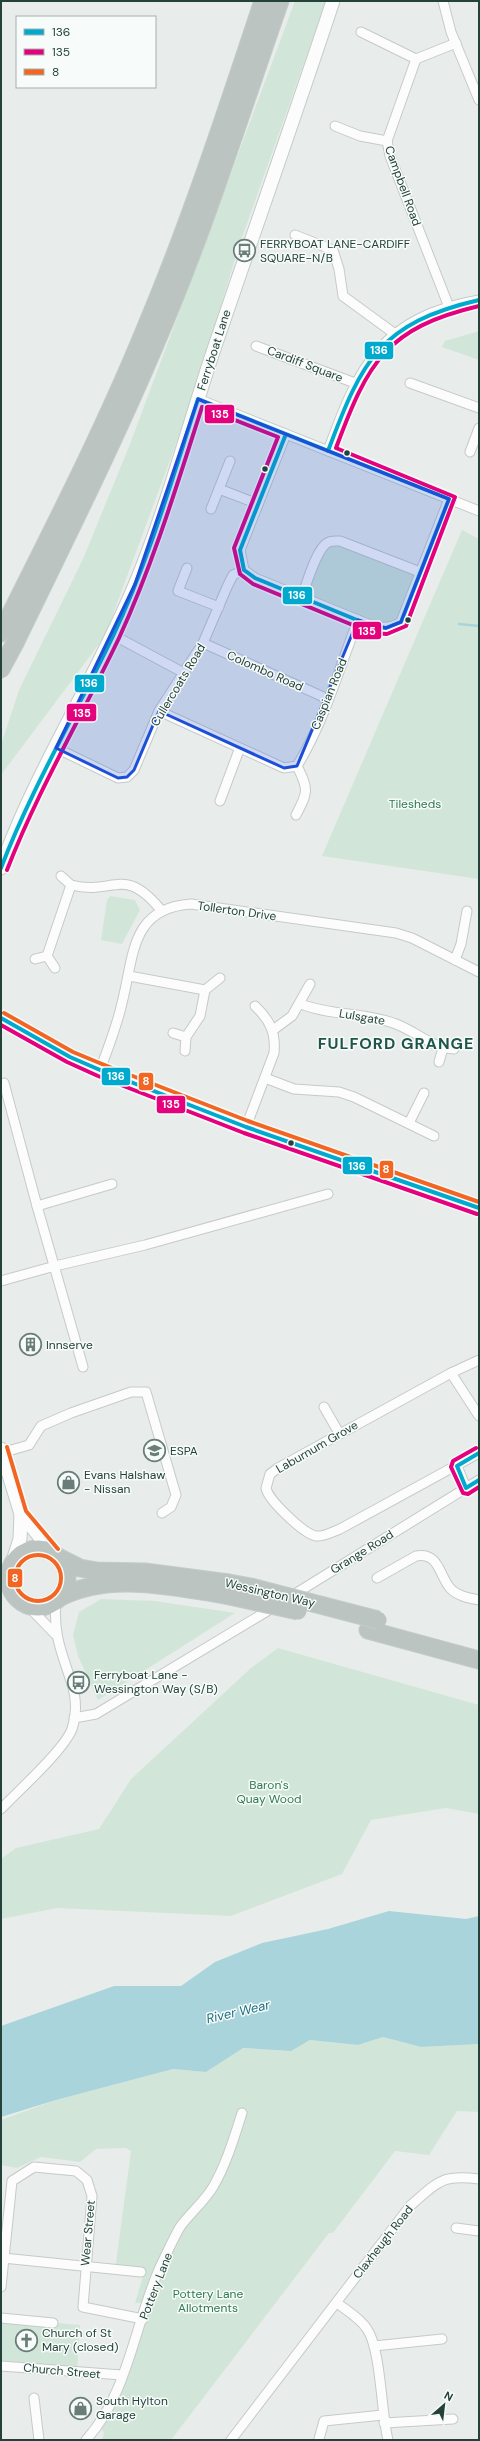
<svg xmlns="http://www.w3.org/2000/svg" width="480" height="2441" viewBox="0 0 480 2441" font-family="'DM Sans',sans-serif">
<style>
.green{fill:#d1e6d8}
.water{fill:#a9d4db}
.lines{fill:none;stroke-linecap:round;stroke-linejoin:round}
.stream{stroke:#a9d4db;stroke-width:2.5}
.street-casing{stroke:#c5cac8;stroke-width:11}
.secondary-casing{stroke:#c3cbc8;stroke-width:15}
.highway-casing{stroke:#c3ccc9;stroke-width:19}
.street{stroke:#fcfcfc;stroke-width:9}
.secondary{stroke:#fcfcfc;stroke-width:13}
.highway{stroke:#bcc4c2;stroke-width:17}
.highway-bridge-casing{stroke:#c3ccc9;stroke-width:19;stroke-linecap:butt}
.highway-bridge{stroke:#bcc4c2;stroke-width:17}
.bus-1-casing{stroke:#f7fbf9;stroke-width:7}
.bus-2-casing{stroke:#f7fbf9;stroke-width:7}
.bus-3-casing{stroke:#f7fbf9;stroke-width:7}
.bus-1{stroke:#00a9ce;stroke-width:4}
.bus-2{stroke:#e5007d;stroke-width:4}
.bus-3{stroke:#f26522;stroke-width:4}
.marked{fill:#1d4ed8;fill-opacity:0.2;stroke:#1d4ed8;stroke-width:3;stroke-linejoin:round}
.bus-dot{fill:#24423a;stroke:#f7fbf9;stroke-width:1.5}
.labels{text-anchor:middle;stroke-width:3;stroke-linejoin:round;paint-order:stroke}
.street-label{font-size:12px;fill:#24423a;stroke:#f7fbf9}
.poi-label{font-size:12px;fill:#24423a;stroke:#f7fbf9;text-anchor:start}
.park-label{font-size:12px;fill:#2d7a4b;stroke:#f7fbf9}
.water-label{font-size:13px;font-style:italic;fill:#1c6f80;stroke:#f7fbf9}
.district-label{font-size:16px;font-weight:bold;letter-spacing:1px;fill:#1f5548;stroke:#f7fbf9}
.line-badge{stroke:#f7fbf9;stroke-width:1.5}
.badge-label{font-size:11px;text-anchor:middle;font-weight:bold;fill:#fff}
</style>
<rect width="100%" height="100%" fill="#e8edeb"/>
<g class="green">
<polygon points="295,1 326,1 239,246 193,398 105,636 1,775 1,745 19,690 83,559 130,444"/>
<polygon points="479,331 479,360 442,347 445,341"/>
<polygon points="462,530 479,539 479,879 322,856"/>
<polygon points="332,541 420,572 406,614 386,628 302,596 320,551"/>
<polygon points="110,896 135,900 140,910 122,944 101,940 107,900"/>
<polygon points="101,1599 155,1601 235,1613 98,1700 78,1656 73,1635 79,1612"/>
<polygon points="278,1648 479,1705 479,1814 446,1808 371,1820 342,1874 231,1916 57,1908 1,1919 1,1859 16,1848 99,1829 131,1779 251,1668"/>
<polygon points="383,2037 421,2047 479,2044 479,2112 457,2111 429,2155 395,2151 333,2233 329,2233 171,2440 102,2440 104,2433 98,2422 109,2403 148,2302 135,2303 144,2273 115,2270 131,2151 126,2148 96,2149 80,2162 41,2157 17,2168 1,2165 1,2120 56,2100 173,2069 206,2072 242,2048 290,2051 310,2040 358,2045"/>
<polygon points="1,2318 80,2325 77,2373 1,2366"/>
</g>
<polygon class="water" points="389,1911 466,1919 479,1916 479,2044 421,2047 383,2037 358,2045 310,2040 291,2051 243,2048 206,2072 173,2069 56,2100 1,2117 1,2026 114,1986 181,1986 215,1962 262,1943 328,1929"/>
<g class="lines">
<polyline class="stream" points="459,624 479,626"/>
<defs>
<g id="street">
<polyline points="443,1 451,32 479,100"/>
<polyline points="361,32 416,59"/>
<polyline points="335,126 360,136 387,141"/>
<polyline points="295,235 333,250 339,269 343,296 395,334"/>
<polyline points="449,307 390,156 387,141 416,59 456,43"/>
<polyline points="256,346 355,383"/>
<polyline points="410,383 479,408"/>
<polyline points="198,399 479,511"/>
<path d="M286 434 240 550 244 570 255 578 358 620C372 626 387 632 401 622L449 499"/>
<path d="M328 451C359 365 382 317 479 300"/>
<polyline points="470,452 479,428"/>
<polyline points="219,489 258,504"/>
<polyline points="211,509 230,461"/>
<polyline points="187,568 178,591 219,607"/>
<path d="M302 596C307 583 316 550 327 543 331 540 336 541 340 541L420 572"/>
<polyline points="113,635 184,673"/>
<polyline points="203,643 328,699"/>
<path d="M159 711 284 768 297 766C324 722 339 669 358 620"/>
<polyline points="56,748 118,778 127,777 134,770 159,711 203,643 227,587 233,575 244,570"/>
<polyline points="220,801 239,750"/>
<path d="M296 815C308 792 309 790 297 766"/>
<polyline points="61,876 71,885"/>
<polyline points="35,959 47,956"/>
<polyline points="455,960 461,944 467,911"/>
<path d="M55 968 47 956 71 885C115 896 123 864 161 910"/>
<polyline points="129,976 205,990 200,1016 186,1037 185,1051"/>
<polyline points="205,990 220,978"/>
<path d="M301 1004C331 1016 365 1012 396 1024 417 1032 432 1048 454 1049"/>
<polyline points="273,1030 292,1016 310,984"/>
<polyline points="173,1033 186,1037"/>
<polyline points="439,1062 443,1048"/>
<path d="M100 1070C108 1048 117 1026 122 1003 134 957 130 908 191 904L396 933 412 938 479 972"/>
<polyline points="265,1078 294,1089 339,1092 354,1097 434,1136"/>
<polyline points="4,1083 37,1206 83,1367"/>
<polyline points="409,1123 424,1093"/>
<path d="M246 1127 274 1053C276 1033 270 1020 255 1006"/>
<polyline points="37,1206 112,1184"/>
<polyline points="1,1281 55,1266 145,1245 328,1194"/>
<polyline points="451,1373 479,1360"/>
<polyline points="324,1407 339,1433"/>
<path d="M479 1416 451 1373 278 1468 270 1474 266 1488C268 1500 304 1534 316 1536 324 1537 332 1532 340 1529L479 1453"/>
<polyline points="1,1453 29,1445 41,1426 71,1413 131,1392 146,1392 176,1495 171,1507 162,1513"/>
<polyline points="457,1466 466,1488"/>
<path d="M377 1578 416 1556C439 1552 439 1575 450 1588 457 1596 469 1598 479 1600"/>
<polyline points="290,1597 479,1480"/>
<polyline points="27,1605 55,1634"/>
<polyline points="74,1718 96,1714 274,1607"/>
<path d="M1 1809C18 1791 64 1750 72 1729 77 1714 76 1696 71 1681 61 1651 53 1633 56 1601"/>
<polyline points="456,2228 479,2231"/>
<polyline points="3,2258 141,2272"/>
<polyline points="1,2287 12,2181 34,2167 76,2171 87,2180 92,2196 83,2307 143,2319"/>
<path d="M337 2303C346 2310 360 2318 367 2329 381 2349 381 2412 388 2440"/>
<polyline points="1,2318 53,2323"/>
<polyline points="374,2346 442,2339"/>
<polyline points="1,2366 122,2375"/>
<polyline points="34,2398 39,2440"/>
<polyline points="384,2423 453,2419"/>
<polyline points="319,2439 324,2421 383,2415"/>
<path d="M86 2440C129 2393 135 2321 161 2265 167 2253 173 2239 180 2227 190 2213 204 2202 213 2187 226 2165 234 2138 242 2113"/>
<path d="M231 2440 410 2206C438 2182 441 2174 479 2179"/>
</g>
<g id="secondary">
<path d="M1 868C36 770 95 681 135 585 166 511 187 431 212 355 252 237 294 119 333 1"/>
<polyline points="1,1018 70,1057 100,1070 246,1127 479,1208"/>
<polyline points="1,1449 21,1514 53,1553"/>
<polyline points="12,1564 20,1539 21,1514"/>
</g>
<g id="highway">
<path d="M1 633C52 531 105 428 148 322 192 217 227 109 263 1"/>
<path d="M1 669 15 643C65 540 116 438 160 333 206 225 241 112 280 1"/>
<circle cx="38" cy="1578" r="29"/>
<polyline points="58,1557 80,1568 97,1571 145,1572 229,1583"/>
<path d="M59 1598C107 1572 172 1586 225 1595"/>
<polyline points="368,1630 479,1660"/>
</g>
</defs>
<use href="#street" class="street-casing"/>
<use href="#secondary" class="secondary-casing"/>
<use href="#highway" class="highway-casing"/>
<use href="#street" class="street"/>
<use href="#secondary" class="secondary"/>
<use href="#highway" class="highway"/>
<defs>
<g id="highway-bridge">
<polyline points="229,1583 251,1587 378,1620"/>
<polyline points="225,1595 298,1611"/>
</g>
</defs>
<use href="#highway-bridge" class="highway-bridge-casing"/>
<use href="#highway-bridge" class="highway-bridge"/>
<defs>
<g id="bus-1">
<path d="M328 451C362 360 380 323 479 300"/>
<path d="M1 868C32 787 76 714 113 636 149 560 172 479 198 399L449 499 401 622 386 628 374 627 255 578 244 570 240 550 286 434"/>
<polyline points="1,1018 70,1057 100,1070 246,1127 479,1208"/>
<polyline points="479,1453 457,1466 466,1488 479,1480"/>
</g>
<g id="bus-2">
<path d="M7 870C38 790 82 716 119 638 153 564 177 485 202 407L278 437 234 548 240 574 253 584 372 633 387 634 406 626 455 497 336 448C368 362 386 328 479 306"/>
<polyline points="1,1025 67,1062 98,1076 244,1133 477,1214"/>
<polyline points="476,1448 453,1461 451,1467 463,1493 468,1494 479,1487"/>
</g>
<g id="bus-3">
<polyline points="4,1013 73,1052 102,1064 248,1121 479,1202"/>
<polyline points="7,1447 26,1511 58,1549"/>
<circle cx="38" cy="1578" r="23"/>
</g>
</defs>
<use href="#bus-1" class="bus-1-casing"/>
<use href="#bus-2" class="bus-2-casing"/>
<use href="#bus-3" class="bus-3-casing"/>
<use href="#bus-1" class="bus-1"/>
<use href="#bus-2" class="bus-2"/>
<use href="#bus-3" class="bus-3"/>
</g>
<path class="marked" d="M198 399 449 499 401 622 386 628 358 620 297 766 284 768 159 711 134 770 127 777 118 778 56 748 135 584Z"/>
<defs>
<symbol id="bus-ring" viewBox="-11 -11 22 22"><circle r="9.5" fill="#f7fbf9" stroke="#697e78" stroke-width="1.5"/><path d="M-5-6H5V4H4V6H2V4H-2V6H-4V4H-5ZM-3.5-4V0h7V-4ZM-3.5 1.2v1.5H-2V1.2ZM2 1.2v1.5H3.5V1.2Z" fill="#697e78"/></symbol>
<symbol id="building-ring" viewBox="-11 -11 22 22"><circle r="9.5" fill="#f7fbf9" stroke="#697e78" stroke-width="1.5"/><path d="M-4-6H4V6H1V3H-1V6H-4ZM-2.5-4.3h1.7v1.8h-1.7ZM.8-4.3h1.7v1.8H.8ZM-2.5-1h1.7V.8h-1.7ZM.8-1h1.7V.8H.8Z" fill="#697e78"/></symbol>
<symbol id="university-ring" viewBox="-11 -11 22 22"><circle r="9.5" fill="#f7fbf9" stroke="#697e78" stroke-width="1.5"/><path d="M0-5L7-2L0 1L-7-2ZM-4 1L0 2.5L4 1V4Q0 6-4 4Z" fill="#697e78"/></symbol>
<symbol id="shop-ring" viewBox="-11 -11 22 22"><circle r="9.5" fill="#f7fbf9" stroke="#697e78" stroke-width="1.5"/><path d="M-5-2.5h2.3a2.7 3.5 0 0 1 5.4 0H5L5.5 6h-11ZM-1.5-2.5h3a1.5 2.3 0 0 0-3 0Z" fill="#697e78"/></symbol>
<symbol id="church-ring" viewBox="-11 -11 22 22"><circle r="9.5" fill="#f7fbf9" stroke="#697e78" stroke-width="1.5"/><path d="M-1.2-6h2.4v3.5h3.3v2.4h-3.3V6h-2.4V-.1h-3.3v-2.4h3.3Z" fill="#697e78"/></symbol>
</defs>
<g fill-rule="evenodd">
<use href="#bus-ring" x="232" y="238" width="25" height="25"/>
<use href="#building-ring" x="18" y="1332" width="25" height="25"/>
<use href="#university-ring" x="142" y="1438" width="25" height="25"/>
<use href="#shop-ring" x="56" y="1470" width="25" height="25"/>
<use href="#bus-ring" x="66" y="1670" width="25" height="25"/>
<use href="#church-ring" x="14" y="2328" width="25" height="25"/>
<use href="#shop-ring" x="68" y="2396" width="25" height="25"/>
</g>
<g class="bus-dot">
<circle cx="347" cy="453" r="3.5"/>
<circle cx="265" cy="469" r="3.5"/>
<circle cx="408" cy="620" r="3.5"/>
<circle cx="291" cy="1143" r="3.5"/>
</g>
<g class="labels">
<g class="street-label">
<text transform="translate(403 186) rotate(70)" y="4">Campbell Road</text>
<text transform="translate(214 350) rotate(-72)" y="4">Ferryboat Lane</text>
<text transform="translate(305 364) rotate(21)" y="4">Cardiff Square</text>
<text transform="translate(265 671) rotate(24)" y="4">Colombo Road</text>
<text transform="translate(178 685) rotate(-59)" y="4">Cullercoats Road</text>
<text transform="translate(329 694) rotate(-68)" y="4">Caspian Road</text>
<text transform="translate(237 911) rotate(8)" y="4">Tollerton Drive</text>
<text transform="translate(362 1017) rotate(10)" y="4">Lulsgate</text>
<text transform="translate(317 1447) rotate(-30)" y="4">Laburnum Grove</text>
<text transform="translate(362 1552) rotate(-32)" y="4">Grange Road</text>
<text transform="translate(270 1593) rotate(13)" y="4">Wessington Way</text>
<text transform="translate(88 2233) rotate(-85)" y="4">Wear Street</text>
<text transform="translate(383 2242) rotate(-52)" y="4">Claxheugh Road</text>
<text transform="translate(156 2286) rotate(-69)" y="4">Pottery Lane</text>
<text transform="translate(62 2371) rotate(5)" y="4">Church Street</text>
</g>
<g class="poi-label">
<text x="260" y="248">FERRYBOAT LANE-CARDIFF<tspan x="260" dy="14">SQUARE-N/B</tspan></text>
<text x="46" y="1349">Innserve</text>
<text x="170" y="1455">ESPA</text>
<text x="84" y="1479">Evans Halshaw<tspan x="84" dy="14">- Nissan</tspan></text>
<text x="94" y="1679">Ferryboat Lane -<tspan x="94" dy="14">Wessington Way (S/B)</tspan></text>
<text x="42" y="2337">Church of St<tspan x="42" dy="14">Mary (closed)</tspan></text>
<text x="96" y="2405">South Hylton<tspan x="96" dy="14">Garage</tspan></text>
</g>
<g class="park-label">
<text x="415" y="808">Tilesheds</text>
<text x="269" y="1789">Baron's<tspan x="269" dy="14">Quay Wood</tspan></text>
<text x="208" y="2298">Pottery Lane<tspan x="208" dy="14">Allotments</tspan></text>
</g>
<g class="water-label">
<text transform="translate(238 2011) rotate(-13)" y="5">River Wear</text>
</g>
<g class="district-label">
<text x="396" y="1049">FULFORD GRANGE</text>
</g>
</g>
<g class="line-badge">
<rect x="364" y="341" width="30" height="19" rx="4" fill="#00a9ce"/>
<rect x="204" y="404" width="31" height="20" rx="4" fill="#e5007d"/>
<rect x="282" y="586" width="31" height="19" rx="4" fill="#00a9ce"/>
<rect x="352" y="621" width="30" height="19" rx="4" fill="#e5007d"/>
<rect x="74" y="674" width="31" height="19" rx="4" fill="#00a9ce"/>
<rect x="66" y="703" width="31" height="19" rx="4" fill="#e5007d"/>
<rect x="101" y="1067" width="30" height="19" rx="4" fill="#00a9ce"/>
<rect x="138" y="1072" width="16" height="19" rx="4" fill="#f26522"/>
<rect x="156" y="1095" width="30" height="19" rx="4" fill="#e5007d"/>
<rect x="342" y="1156" width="31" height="19" rx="4" fill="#00a9ce"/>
<rect x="379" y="1160" width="15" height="19" rx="4" fill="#f26522"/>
<rect x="7" y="1568" width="16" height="20" rx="4" fill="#f26522"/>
</g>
<g class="badge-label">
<text x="379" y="354">136</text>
<text x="220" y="418">135</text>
<text x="297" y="599">136</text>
<text x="367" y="635">135</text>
<text x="89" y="687">136</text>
<text x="82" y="717">135</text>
<text x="116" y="1080">136</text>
<text x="146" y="1085">8</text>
<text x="171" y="1108">135</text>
<text x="357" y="1170">136</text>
<text x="386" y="1173">8</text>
<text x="15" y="1582">8</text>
</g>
<rect width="480" height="2441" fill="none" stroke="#24423a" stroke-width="4"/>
<rect x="16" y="16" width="140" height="72" fill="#f7fbf9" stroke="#a3b1ad"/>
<rect x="24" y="29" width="20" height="6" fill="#00a9ce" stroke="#a3b1ad"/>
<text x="52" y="36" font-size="12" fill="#24423a">136</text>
<rect x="24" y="49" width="20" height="6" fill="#e5007d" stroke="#a3b1ad"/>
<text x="52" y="56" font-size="12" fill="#24423a">135</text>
<rect x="24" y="69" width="20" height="6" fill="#f26522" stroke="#a3b1ad"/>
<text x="52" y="76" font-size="12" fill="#24423a">8</text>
<g transform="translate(444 2405) rotate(28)" stroke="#f7fbf9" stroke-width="3" paint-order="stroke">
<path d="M0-3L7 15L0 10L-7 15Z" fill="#24423a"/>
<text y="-6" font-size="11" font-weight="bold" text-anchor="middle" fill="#24423a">N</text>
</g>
</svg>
